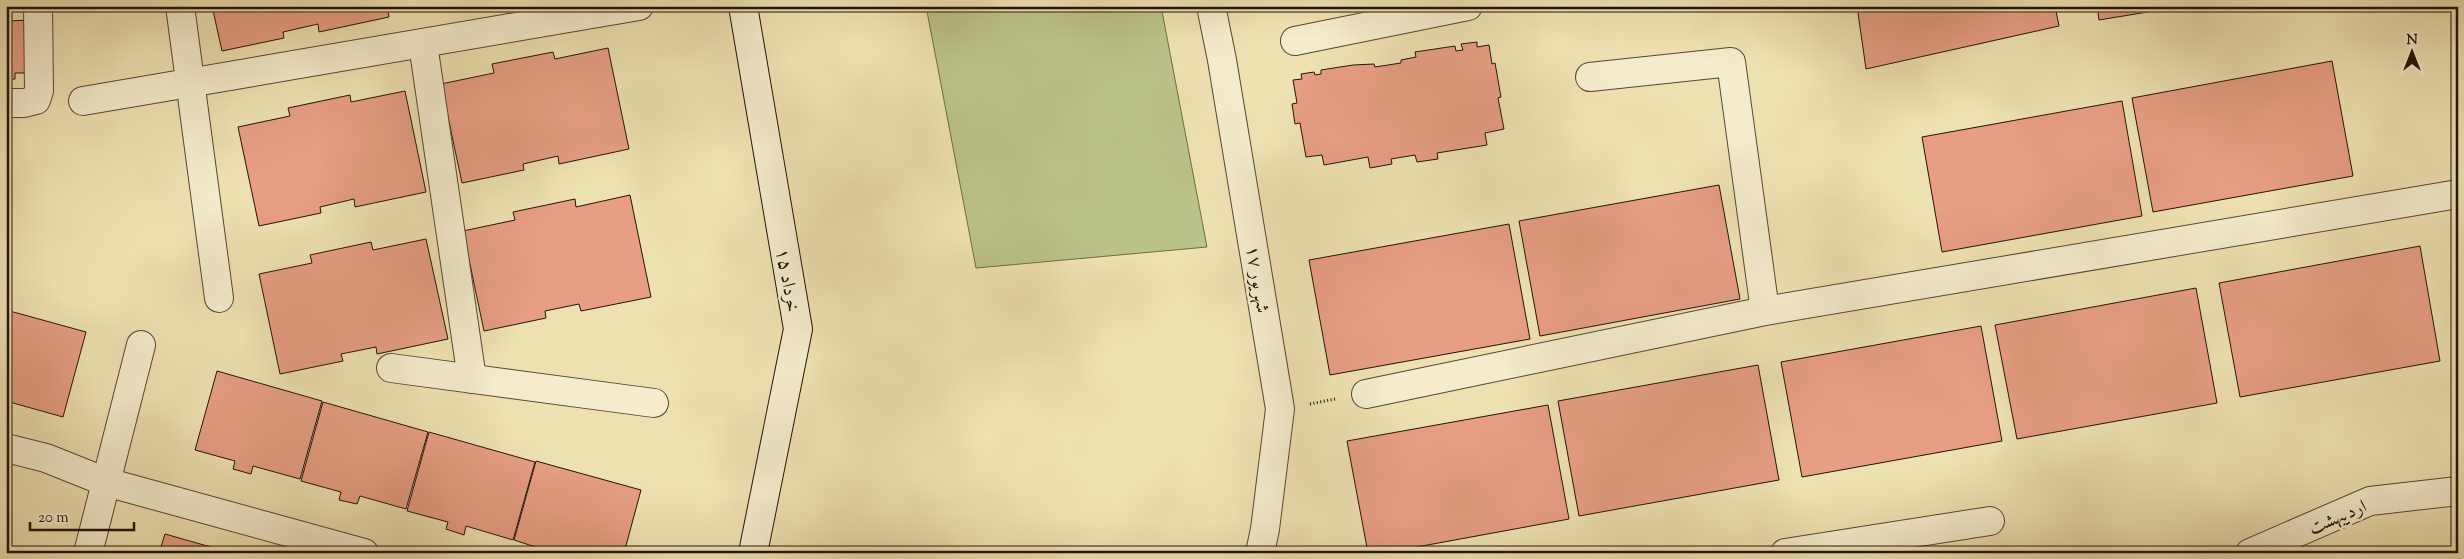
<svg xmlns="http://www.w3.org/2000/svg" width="2464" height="559" viewBox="0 0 2464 559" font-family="'Sorts Mill Goudy',Amiri,serif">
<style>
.green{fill:#bbc28a;stroke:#6e6a49}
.building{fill:#e79e84;stroke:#221308}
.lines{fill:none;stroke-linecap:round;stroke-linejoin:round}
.minor-casing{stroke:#554632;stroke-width:30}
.secondary-casing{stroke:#221308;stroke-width:30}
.path{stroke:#221308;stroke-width:3;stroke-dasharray:1 2.5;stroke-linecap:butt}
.minor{stroke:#f4eccc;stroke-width:28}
.secondary{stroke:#f4eccc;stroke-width:28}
.labels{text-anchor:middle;stroke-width:5;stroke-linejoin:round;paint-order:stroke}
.street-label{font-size:19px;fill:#221308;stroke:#f4eccc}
</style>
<rect width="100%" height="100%" fill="#eee1b1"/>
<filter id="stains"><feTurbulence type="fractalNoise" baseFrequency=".004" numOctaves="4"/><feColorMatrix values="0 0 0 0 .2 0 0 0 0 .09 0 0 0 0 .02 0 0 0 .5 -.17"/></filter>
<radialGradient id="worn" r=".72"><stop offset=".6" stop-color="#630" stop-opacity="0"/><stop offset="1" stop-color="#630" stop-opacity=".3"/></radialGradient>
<polygon class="green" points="926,6 1161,6 1207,247 976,268"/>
<g class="building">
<polygon points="6,6 27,6 28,10 6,11"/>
<polygon points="212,6 387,6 389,17 319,32 318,24 283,32 284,38 222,51"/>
<polygon points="1857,6 2055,6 2059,26 1866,69"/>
<polygon points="2097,6 2184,6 2099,20"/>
<polygon points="32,20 33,73 15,73 15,79 6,79 6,21"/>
<polygon points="1477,42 1477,47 1489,45 1492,64 1495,63 1501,97 1498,98 1504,129 1485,133 1487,145 1437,153 1438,159 1417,162 1415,155 1391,159 1392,164 1370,168 1368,157 1324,165 1322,155 1306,157 1300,123 1295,124 1292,104 1297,103 1293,80 1302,79 1301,74 1314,72 1315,75 1321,74 1321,70 1353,65 1374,64 1375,67 1401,63 1401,60 1416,57 1415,52 1455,46 1456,51 1463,50 1461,44"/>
<polygon points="608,48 629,149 559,164 558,156 523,164 524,170 462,183 441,84 494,73 492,64 553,52 555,59"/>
<polygon points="2332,61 2353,176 2153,212 2132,98"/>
<polygon points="405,91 426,192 355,207 354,199 320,207 321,213 259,226 238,127 290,116 288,108 350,95 351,102"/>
<polygon points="2122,101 2142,216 1942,252 1922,137"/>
<polygon points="1719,185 1740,299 1540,336 1519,221"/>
<polygon points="630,195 651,297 581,311 579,304 545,311 546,318 484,331 463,231 515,220 513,212 575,199 576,207"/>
<polygon points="1509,224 1530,339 1330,375 1309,260"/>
<polygon points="426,239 448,339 377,354 376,347 341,354 343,361 280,374 259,274 312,263 310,255 371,242 373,250"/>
<polygon points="2420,246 2440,361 2240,397 2219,283"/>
<polygon points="2196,288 2217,403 2017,439 1995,325"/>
<polygon points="6,310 86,332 63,417 6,401"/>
<polygon points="1981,326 2002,441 1802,477 1781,362"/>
<polygon points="1758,365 1779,480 1579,516 1558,401"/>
<polygon points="217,371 322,401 300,479 253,466 251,474 233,469 235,461 195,450"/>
<polygon points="323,402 428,432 406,509 360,496 357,504 339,500 341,492 301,481"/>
<polygon points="1548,405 1569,519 1384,553 1368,553 1347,441"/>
<polygon points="429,432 535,462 513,540 466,526 464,535 446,529 448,522 407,511"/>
<polygon points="536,461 641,490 624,553 554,553 514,540"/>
<polygon points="165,534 232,553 159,553"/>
</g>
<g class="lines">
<defs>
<g id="minor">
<polyline points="180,6 219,298"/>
<polyline points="1211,6 1222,60 1280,409 1265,529 1260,553"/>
<polyline points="1295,41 1468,6"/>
<polyline points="423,44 472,379"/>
<polyline points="1590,77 1731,62 1765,311"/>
<polyline points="83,101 639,6"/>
<polyline points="6,103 24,103 36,100 39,91 38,6"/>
<polyline points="391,368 654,403"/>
<polyline points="1366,394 1765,311 2458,194"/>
<polyline points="6,448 46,458 106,482 364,553"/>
<polyline points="88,553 141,345"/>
<polyline points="1785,553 1990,521"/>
<polyline points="2250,553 2370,501 2458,491"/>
</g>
<polyline id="secondary" points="743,6 798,329 753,553"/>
</defs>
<use href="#minor" class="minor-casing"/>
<use href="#secondary" class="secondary-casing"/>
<polyline class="path" points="1310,404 1335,399"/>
<use href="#minor" class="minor"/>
<use href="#secondary" class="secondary"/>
</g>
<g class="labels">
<g class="street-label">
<text transform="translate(1259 279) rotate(81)" y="7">۱۷ شهریور</text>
<text transform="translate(789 280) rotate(80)" y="7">۱۵ خرداد</text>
<text transform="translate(2337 516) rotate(-23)" y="7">اردیبهشت</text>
</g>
</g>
<rect width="2464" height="559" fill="none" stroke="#eee1b1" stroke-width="25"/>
<rect x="8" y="8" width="2449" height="544" fill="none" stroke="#221308" stroke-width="2.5"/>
<rect x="12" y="12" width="2439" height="534" fill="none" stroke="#221308"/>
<g transform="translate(2412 52)" stroke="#f4eccc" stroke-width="4" paint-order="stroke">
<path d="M0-4L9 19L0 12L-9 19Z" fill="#221308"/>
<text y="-8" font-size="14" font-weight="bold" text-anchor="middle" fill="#221308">N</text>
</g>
<path d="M30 522v8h104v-8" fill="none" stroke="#221308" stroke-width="2.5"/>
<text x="38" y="522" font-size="15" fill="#221308" stroke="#f4eccc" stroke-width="4" paint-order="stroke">20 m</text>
<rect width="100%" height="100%" filter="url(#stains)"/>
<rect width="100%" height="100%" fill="url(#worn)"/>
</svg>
